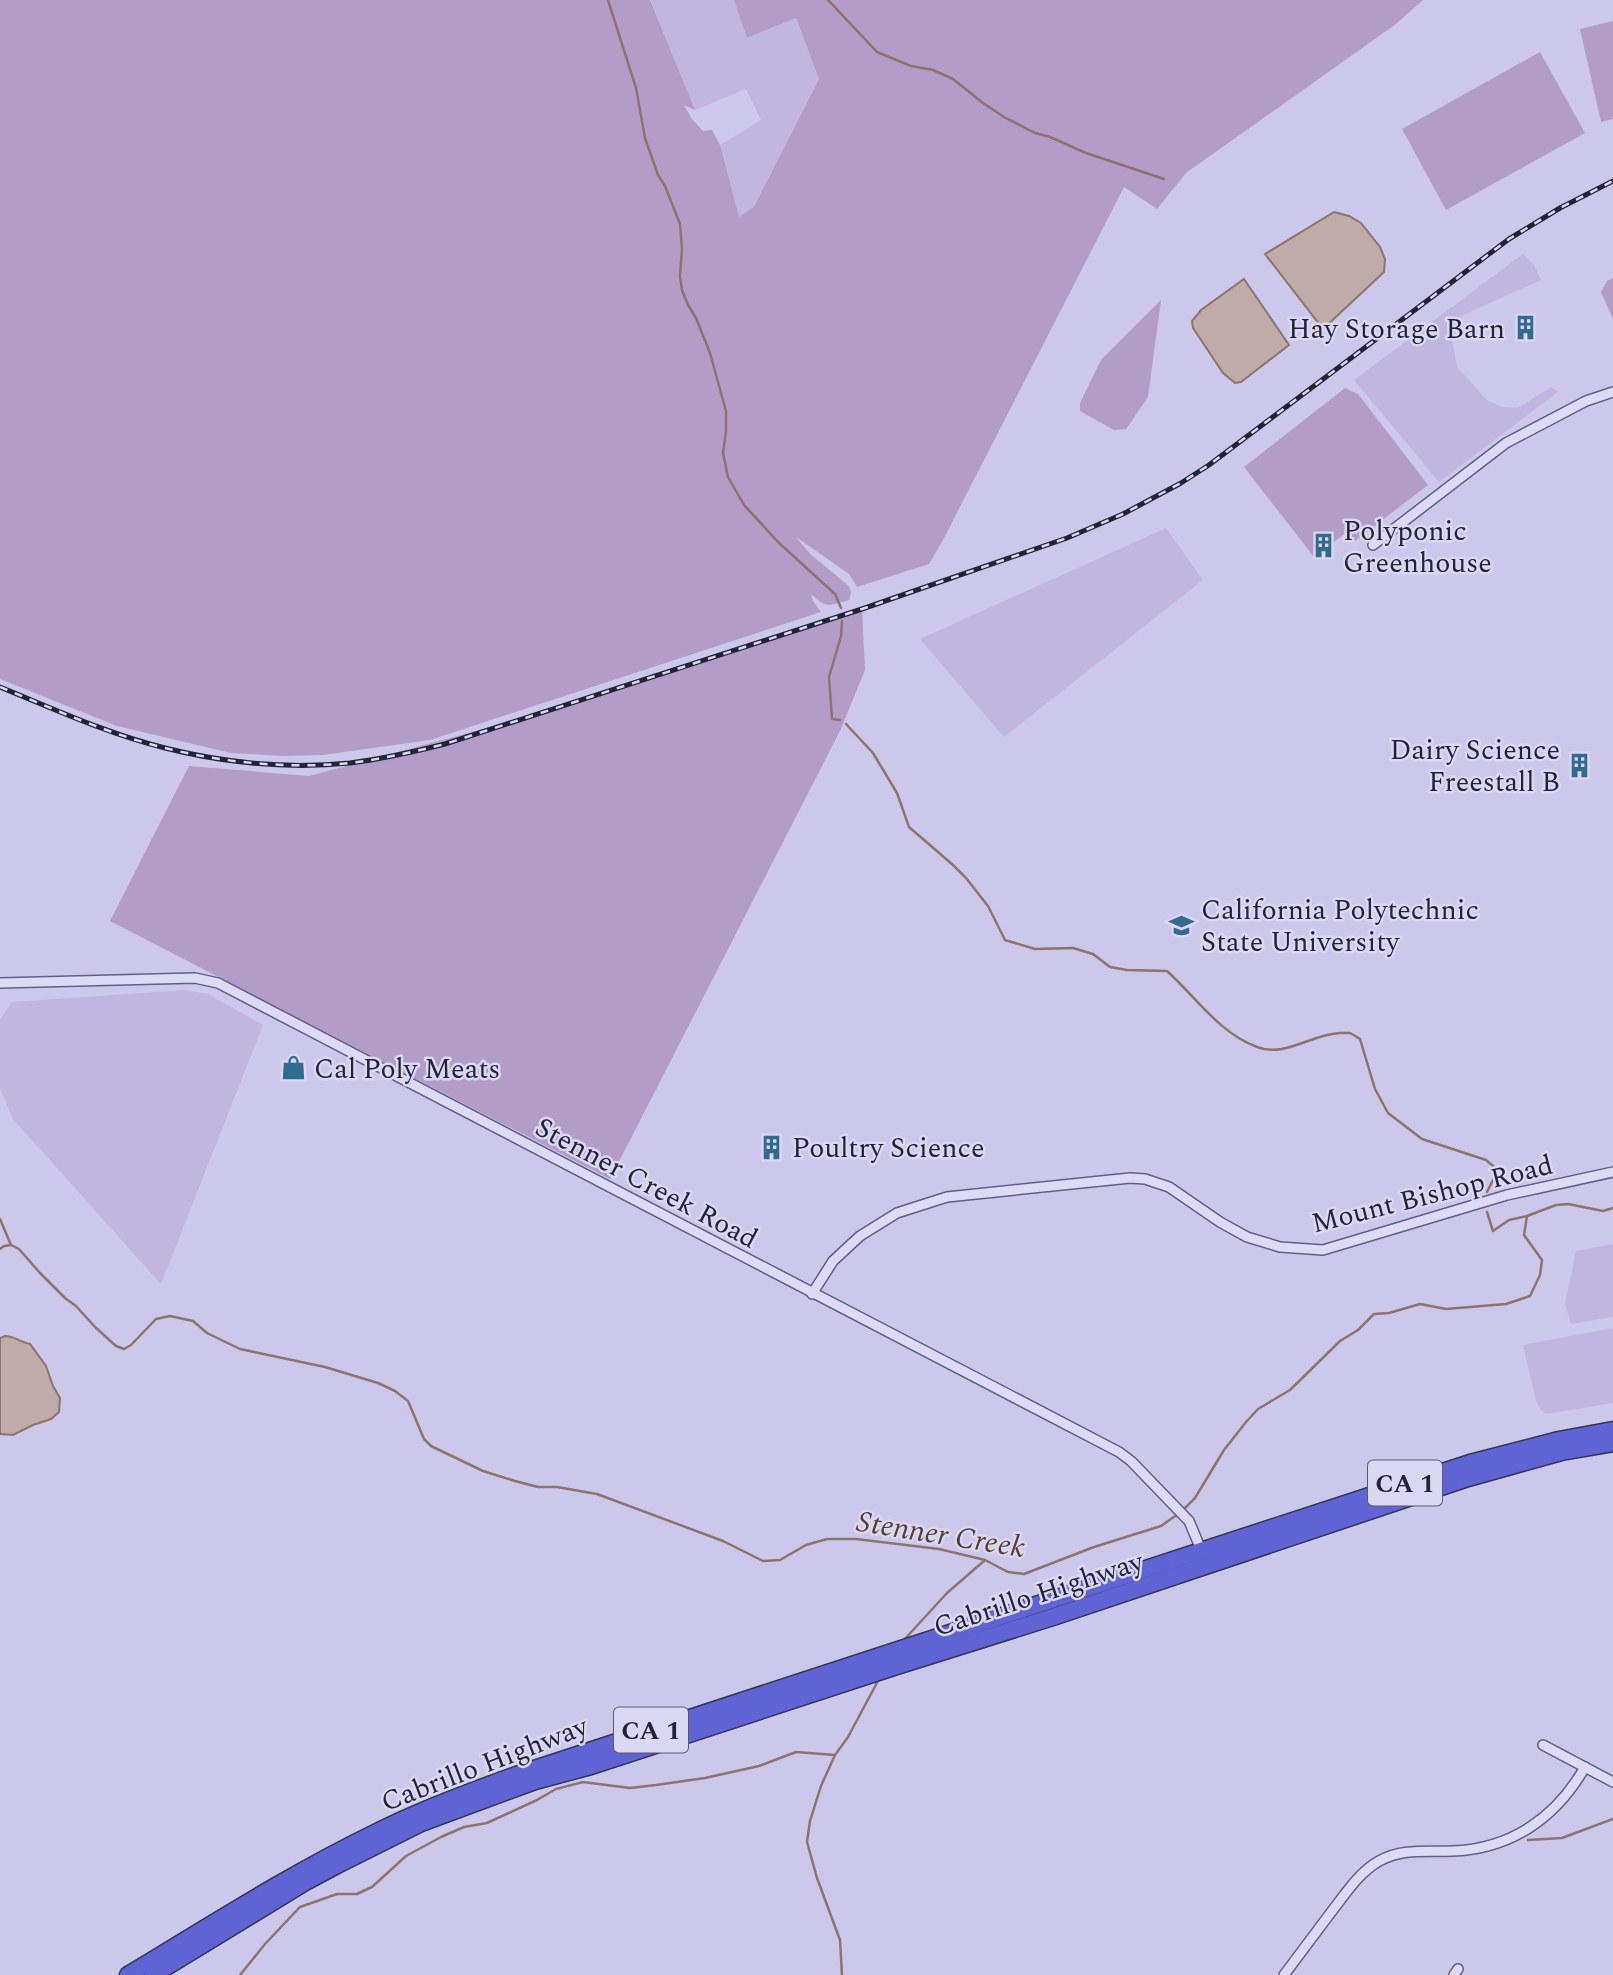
<svg xmlns="http://www.w3.org/2000/svg" width="1613" height="1975" viewBox="0 0 1613 1975" font-family="Spectral,serif">
<style>
.farmland{fill:#c0b6e0}
.green{fill:#b49cc9}
.water{fill:#bfaba8;stroke:#8d746f;stroke-width:2}
.lines{fill:none;stroke-linecap:round;stroke-linejoin:round}
.stream{stroke:#8d746f;stroke-width:2.5}
.street-casing{stroke:#5e6086;stroke-width:12}
.highway-casing{stroke:#323654;stroke-width:19}
.street{stroke:#dddaf6;stroke-width:9}
.highway{stroke:#6063d3;stroke-width:16}
.rail-casing{stroke:#212337;stroke-width:5}
.rail{stroke:#dad7f3;stroke-width:2.5;stroke-dasharray:8;stroke-linecap:butt}
.labels{text-anchor:middle;stroke-width:5;stroke-linejoin:round;paint-order:stroke}
.shield{fill:#dad7f3;stroke:#58596f;stroke-width:2}
.shield-label{font-size:26px;font-weight:bold;fill:#212337}
.poi-label{font-size:28px;fill:#212337;stroke:#dad7f3;text-anchor:start}
.street-label{font-size:28px;fill:#212337;stroke:#dad7f3}
.water-label{font-size:30px;font-style:italic;fill:#563e31;stroke:#dad7f3}
</style>
<rect width="100%" height="100%" fill="#ccc8eb"/>
<g class="farmland">
<polygon points="650,0 734,0 748,38 796,18 819,79 754,208 738,218 720,145 761,120 746,89 695,110"/>
<polygon points="1523,254 1534,265 1541,280 1463,315 1452,340 1457,367 1487,400 1502,407 1518,408 1551,387 1558,392 1439,482 1354,380"/>
<polygon points="1166,528 1203,580 1004,737 920,639"/>
<polygon points="185,990 208,994 263,1025 161,1284 13,1119 0,1088 0,1020 12,1002"/>
<polygon points="1613,1244 1613,1317 1571,1324 1565,1304 1576,1251"/>
<polygon points="1613,1328 1613,1403 1546,1414 1540,1409 1536,1400 1523,1345"/>
</g>
<g class="green">
<path d="M0 0H650L695 110 684 105 692 119 703 131 712 130 720 145 739 217 754 207 819 79 796 18 747 38 734 0H1423L1396 24 1186 173 1157 209 1124 187 943 540 929 564 857 587 849 574 796 537 810 554 849 586 851 593 849 600C828 605 828 610 811 594L813 601 821 612 430 740 323 755 282 756 231 753 117 726 0 679Z"/>
<polygon points="1613,21 1613,119 1601,122 1580,29"/>
<polygon points="1540,52 1585,133 1446,210 1402,129"/>
<polygon points="1613,278 1613,319 1601,292 1607,281"/>
<polygon points="1161,300 1148,397 1126,429 1114,430 1080,411 1080,403 1101,360"/>
<polygon points="1345,388 1358,394 1428,485 1355,541 1347,532 1314,557 1244,467"/>
<polygon points="862,609 865,670 840,731 610,1179 110,921 189,766 309,776 535,715"/>
</g>
<g class="water">
<polygon points="1334,212 1349,216 1361,223 1380,247 1385,259 1384,272 1323,329 1265,254"/>
<polygon points="1244,279 1289,345 1241,382 1235,383 1223,373 1193,328 1192,321 1201,310"/>
<path d="M5 1336C14 1336 20 1342 30 1344L46 1366 53 1386 60 1398 59 1412 51 1419 33 1425 13 1435 0 1434V1338Z"/>
</g>
<g class="lines">
<g class="stream">
<polyline points="608,0 636,88 645,138 658,175 665,186 680,224 682,249 680,276 682,290 688,305 696,318 710,353 726,411 726,431 723,453 728,477 744,505 779,543 835,594 841,608"/>
<polyline points="828,0 877,52 911,66 933,70 953,79 983,103 1004,117 1035,133 1050,137 1086,153 1164,179"/>
<polyline points="840,720 832,719 829,677 841,636 842,621"/>
<path d="M846 724 873 753 897 793 909 827 953 865 966 878 988 906 1005 940 1035 949 1073 948 1093 954 1110 967 1127 970 1167 971C1196 997 1219 1033 1257 1047 1284 1058 1312 1034 1340 1033 1342 1033 1348 1033 1350 1033 1354 1035 1357 1037 1360 1039L1375 1089 1388 1113 1422 1139 1486 1160 1498 1170 1487 1192"/>
<polyline points="1487,1212 1493,1231 1509,1220 1527,1216 1556,1205 1568,1204 1603,1211 1613,1208"/>
<polyline points="0,1219 11,1245 19,1249 40,1273 65,1298 76,1306 95,1327 116,1346 124,1349 131,1345 156,1319 170,1316 193,1321 207,1333 240,1349 325,1367 378,1383 395,1391 408,1401 424,1439 431,1446 483,1471 515,1481 538,1487 557,1487 597,1494 723,1541 763,1561 780,1560 806,1545 827,1539 856,1539 939,1549 985,1560 1008,1572 1024,1574 1094,1547 1161,1526 1178,1514"/>
<polyline points="0,1249 4,1246 11,1245"/>
<polyline points="1183,1510 1195,1498 1224,1450 1246,1422 1258,1409 1290,1390 1340,1341 1358,1330 1374,1314 1389,1313 1420,1304 1446,1309 1506,1304 1530,1296 1540,1275 1542,1260 1524,1235 1527,1216"/>
<polyline points="903,1641 947,1593 985,1560"/>
<polyline points="1528,1840 1562,1838 1613,1819"/>
<polyline points="240,1975 265,1944 300,1907 337,1894 357,1894 372,1887 406,1856 441,1837 464,1827 487,1823 537,1800 556,1789 583,1782 630,1788 656,1785 705,1778 759,1766 796,1752 835,1755"/>
<polyline points="842,1975 840,1940 817,1878 807,1842 810,1821 821,1786 835,1755 848,1737 879,1679"/>
</g>
<defs>
<g id="street">
<polyline points="1373,545 1506,443 1586,401 1613,392"/>
<polyline points="0,983 195,978 218,983 1119,1452 1131,1461 1189,1521 1202,1552"/>
<polyline points="812,1294 833,1261 860,1236 897,1213 947,1197 1130,1178 1145,1179 1169,1187 1220,1222 1247,1237 1280,1247 1323,1250 1507,1195 1613,1172"/>
<polyline points="1543,1745 1613,1782"/>
<path d="M1284 1975C1299 1955 1314 1935 1329 1915 1344 1896 1358 1873 1379 1861 1403 1848 1426 1852 1452 1851 1511 1849 1556 1818 1585 1767"/>
<polyline points="1454,1975 1458,1969"/>
</g>
<g id="highway">
<path d="M128 1975C211 1925 292 1873 379 1831 425 1808 474 1790 522 1773L1470 1463 1559 1440 1613 1430"/>
<polyline points="153,1975 307,1881 337,1865 421,1823 535,1781 591,1766 897,1666 1056,1616 1468,1478 1561,1452 1613,1443"/>
</g>
</defs>
<use href="#street" class="street-casing"/>
<use href="#highway" class="highway-casing"/>
<use href="#street" class="street"/>
<use href="#highway" class="highway"/>
<defs>
<path id="rail" d="M0 687C54 709 108 734 165 748 225 763 289 769 350 763 382 759 413 752 445 744L862 609 1067 538 1123 514 1181 483 1209 465 1509 239 1560 208 1613 181"/>
</defs>
<use href="#rail" class="rail-casing"/>
<use href="#rail" class="rail"/>
</g>
<defs>
<symbol id="building-bare" viewBox="-9 -9 18 18"><path d="M-4-6H4V6H1V3H-1V6H-4ZM-2.5-4.3h1.7v1.8h-1.7ZM.8-4.3h1.7v1.8H.8ZM-2.5-1h1.7V.8h-1.7ZM.8-1h1.7V.8H.8Z" fill="#336b90" stroke="#dad7f3" stroke-width="2.5" paint-order="stroke"/></symbol>
<symbol id="university-bare" viewBox="-9 -9 18 18"><path d="M0-5L7-2L0 1L-7-2ZM-4 1L0 2.5L4 1V4Q0 6-4 4Z" fill="#336b90" stroke="#dad7f3" stroke-width="2.5" paint-order="stroke"/></symbol>
<symbol id="shop-bare" viewBox="-9 -9 18 18"><path d="M-5-2.5h2.3a2.7 3.5 0 0 1 5.4 0H5L5.5 6h-11ZM-1.5-2.5h3a1.5 2.3 0 0 0-3 0Z" fill="#336b90" stroke="#dad7f3" stroke-width="2.5" paint-order="stroke"/></symbol>
</defs>
<g fill-rule="evenodd">
<use href="#building-bare" x="1508" y="310" width="35" height="35"/>
<use href="#building-bare" x="1306" y="528" width="35" height="35"/>
<use href="#building-bare" x="1562" y="748" width="35" height="35"/>
<use href="#university-bare" x="1164" y="908" width="35" height="35"/>
<use href="#shop-bare" x="276" y="1050" width="35" height="35"/>
<use href="#building-bare" x="754" y="1130" width="35" height="35"/>
</g>
<g class="labels">
<g class="shield">
<rect x="1368" y="1460.5" width="74" height="45" rx="5"/>
<rect x="614" y="1707.5" width="74" height="45" rx="5"/>
</g>
<g class="shield-label">
<text x="1405" y="1492">CA 1</text>
<text x="651" y="1739">CA 1</text>
</g>
<g class="poi-label">
<text x="1505" y="338" text-anchor="end">Hay Storage Barn</text>
<text x="1343" y="540">Polyponic<tspan x="1343" dy="32">Greenhouse</tspan></text>
<text x="1560" y="759" text-anchor="end">Dairy Science<tspan x="1560" dy="32">Freestall B</tspan></text>
<text x="1201" y="919">California Polytechnic<tspan x="1201" dy="32">State University</tspan></text>
<text x="314" y="1078">Cal Poly Meats</text>
<text x="792" y="1157">Poultry Science</text>
</g>
<g class="street-label">
<text transform="translate(647 1182) rotate(28)" y="10">Stenner Creek Road</text>
<text transform="translate(1432 1193) rotate(-14)" y="10">Mount Bishop Road</text>
<text transform="translate(1038 1593) rotate(-18)" y="10">Cabrillo Highway</text>
<text transform="translate(484 1763) rotate(-21)" y="10">Cabrillo Highway</text>
</g>
<g class="water-label">
<text transform="translate(941 1534) rotate(9)" y="10">Stenner Creek</text>
</g>
</g>
</svg>
